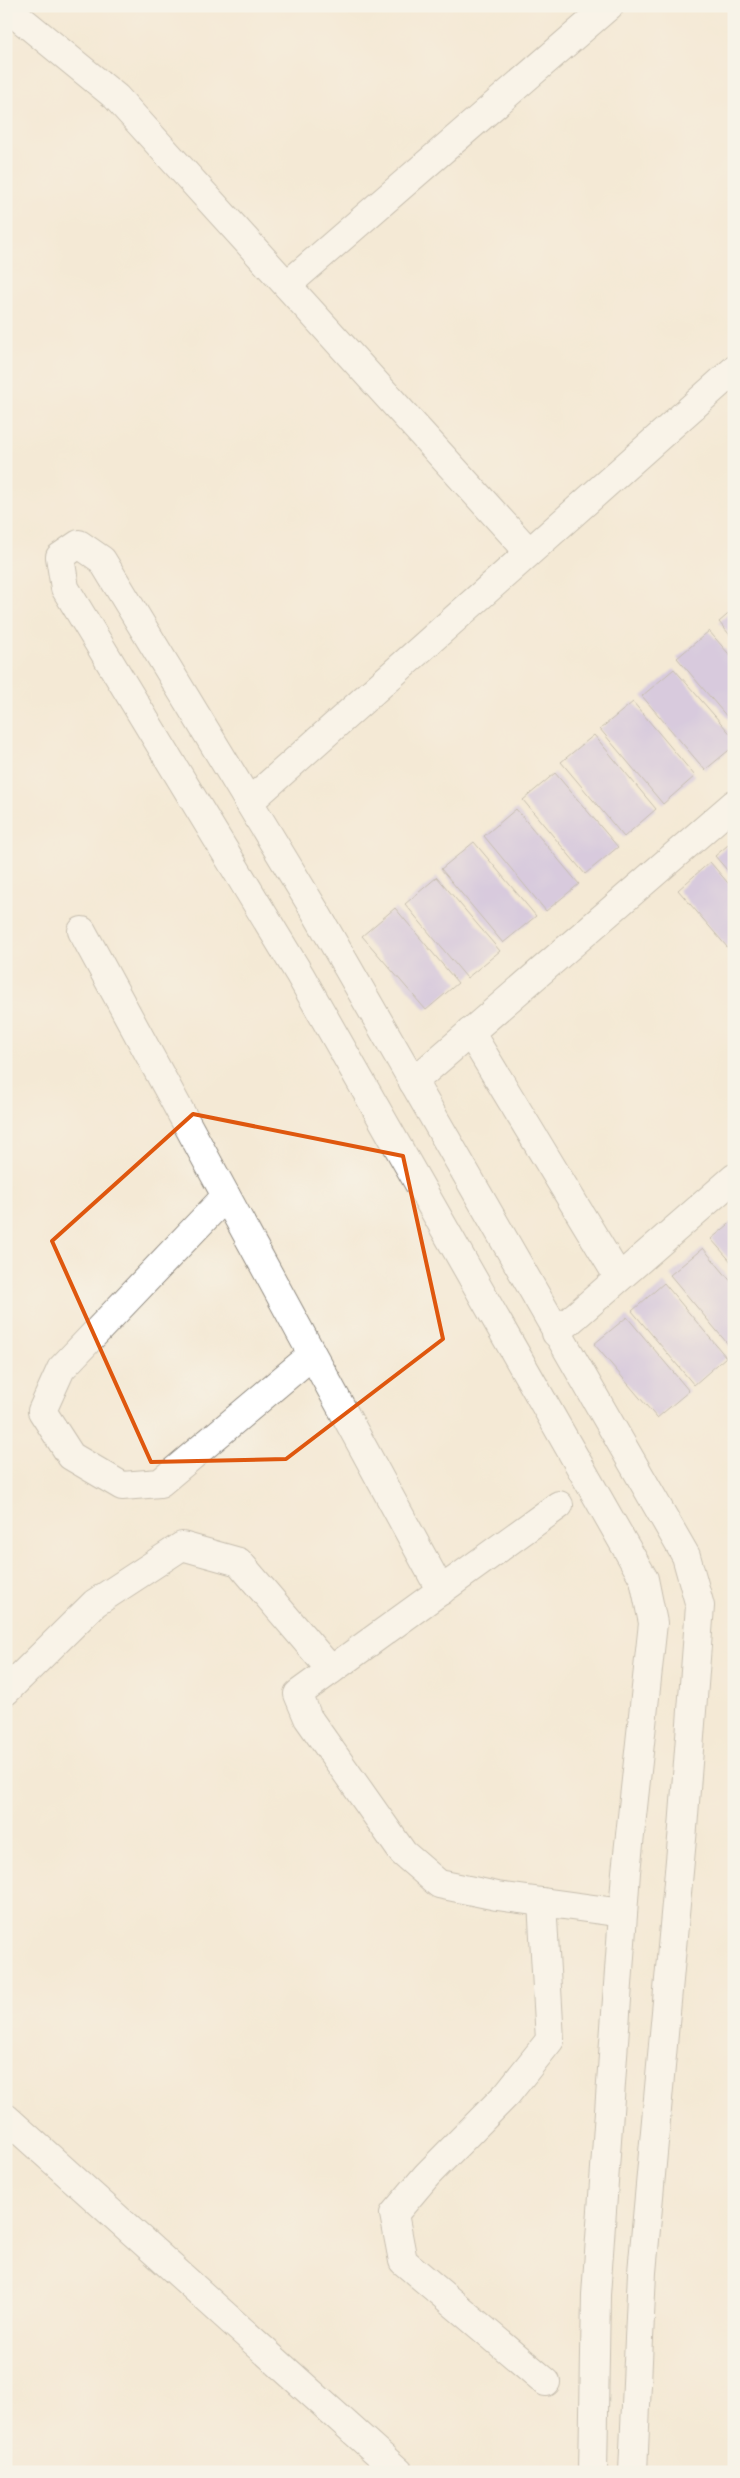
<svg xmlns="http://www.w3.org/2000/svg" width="740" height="2478" viewBox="0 0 740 2478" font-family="Kalam,sans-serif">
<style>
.building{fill:#b5a5e6}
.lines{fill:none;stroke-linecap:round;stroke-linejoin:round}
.minor-casing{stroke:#908a80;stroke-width:30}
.minor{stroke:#fff;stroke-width:28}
.marked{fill:none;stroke:#df570e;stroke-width:4;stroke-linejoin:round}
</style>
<rect width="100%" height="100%" fill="#f7f3e8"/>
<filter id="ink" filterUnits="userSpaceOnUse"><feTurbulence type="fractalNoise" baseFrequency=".02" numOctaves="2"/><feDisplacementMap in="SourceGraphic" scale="10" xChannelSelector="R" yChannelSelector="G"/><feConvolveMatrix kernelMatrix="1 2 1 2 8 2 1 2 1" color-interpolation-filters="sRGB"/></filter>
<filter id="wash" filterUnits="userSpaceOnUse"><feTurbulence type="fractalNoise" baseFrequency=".0096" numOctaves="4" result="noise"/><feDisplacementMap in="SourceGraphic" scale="20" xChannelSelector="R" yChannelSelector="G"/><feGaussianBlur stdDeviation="1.12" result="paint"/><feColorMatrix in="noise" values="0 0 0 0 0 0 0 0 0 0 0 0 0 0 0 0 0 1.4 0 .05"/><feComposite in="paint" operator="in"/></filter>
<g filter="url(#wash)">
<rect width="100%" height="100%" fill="#f4e9d5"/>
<g id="blocks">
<g class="building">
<polygon points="734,609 734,640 719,622"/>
<polygon points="709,631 734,660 734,725 677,658"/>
<polygon points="674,669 734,738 734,746 705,770 642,696"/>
<polygon points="633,702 695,776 663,804 600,729"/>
<polygon points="594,735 656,809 624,837 561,762"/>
<polygon points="555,773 618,847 585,874 523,800"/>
<polygon points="516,809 579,884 546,911 484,836"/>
<polygon points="734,840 734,878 715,856"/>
<polygon points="474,842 536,916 503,943 441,869"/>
<polygon points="710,862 734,890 734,955 678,890"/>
<polygon points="437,877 500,951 467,978 405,904"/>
<polygon points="395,908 458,983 426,1010 362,936"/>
<polygon points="734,1220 734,1265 711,1239"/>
<polygon points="703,1248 734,1285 732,1349 670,1275"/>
<polygon points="664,1283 726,1357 694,1385 632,1311"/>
<polygon points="627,1317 689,1391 657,1418 594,1344"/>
</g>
</g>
</g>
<g filter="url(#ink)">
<use href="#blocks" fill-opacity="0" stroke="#908a80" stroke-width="1"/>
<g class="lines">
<defs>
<g id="minor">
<polyline points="6,7 116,97 529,552"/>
<polyline points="287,285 609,6"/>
<polyline points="249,802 734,370"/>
<polyline points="82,931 441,1591"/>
<polyline points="470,1032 619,1278"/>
<polyline points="413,1082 734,804"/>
<polyline points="226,1196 61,1369 42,1411 71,1456 122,1486 160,1483 312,1355"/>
<polyline points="556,1333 734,1178"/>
<polyline points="559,1505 298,1694 308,1718 403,1853 439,1884 497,1896 623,1913"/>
<polyline points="6,1691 95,1603 182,1546 239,1562 331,1670"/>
<polyline points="542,1902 550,2040 507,2094 427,2175 394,2214 403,2261 546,2382"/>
<polyline points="6,2118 399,2472"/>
<polyline points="593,2472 596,2295 626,1872 653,1623 644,1579 300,975 65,588 60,557 79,544 102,560 315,911 686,1556 700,1606 683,1828 642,2272 633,2472"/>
</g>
</defs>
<use href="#minor" class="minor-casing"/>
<use href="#minor" class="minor"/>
</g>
</g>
<path d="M0 0H740V2478H0ZM193 1114 403 1156 443 1339 286 1459 151 1462 52 1241Z" fill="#f4e9d5" fill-opacity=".55" fill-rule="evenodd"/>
<path class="marked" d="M193 1114 403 1156 443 1339 286 1459 151 1462 52 1241Z"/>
<rect width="740" height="2478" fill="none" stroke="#f7f3e8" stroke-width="25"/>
</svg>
